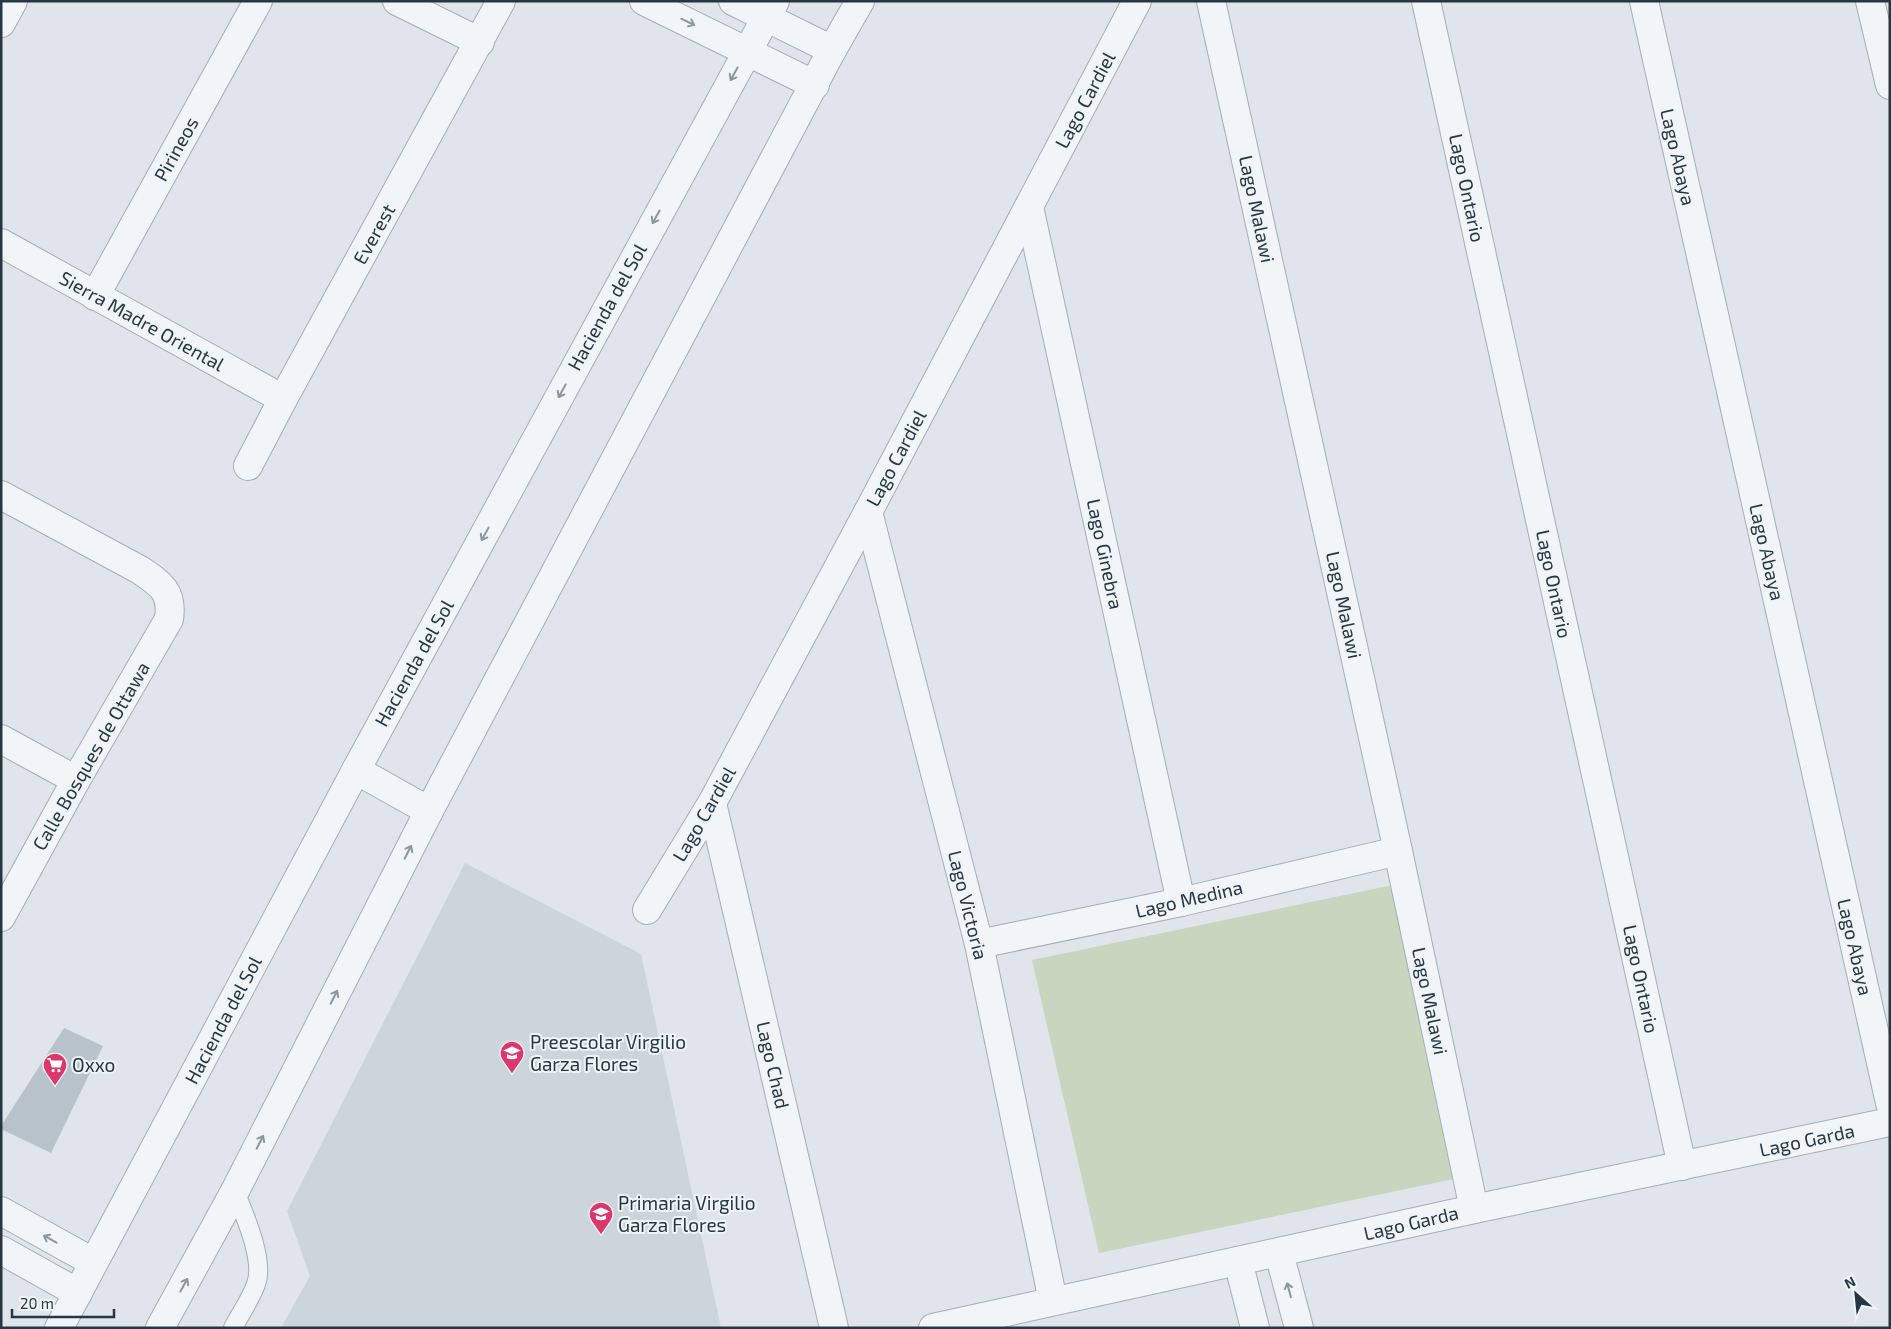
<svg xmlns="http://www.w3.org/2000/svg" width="1891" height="1329" viewBox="0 0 1891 1329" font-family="'Exo 2',sans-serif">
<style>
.built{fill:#cdd5dc}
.green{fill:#c8d5bf}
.building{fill:#b8c2ca}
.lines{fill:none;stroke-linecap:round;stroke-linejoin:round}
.service-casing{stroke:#a4adb5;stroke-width:20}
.minor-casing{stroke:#a4adb5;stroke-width:30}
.tertiary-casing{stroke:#a4adb5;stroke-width:30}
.service{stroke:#f2f5f8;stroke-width:18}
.minor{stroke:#f2f5f8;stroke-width:28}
.tertiary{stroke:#f2f5f8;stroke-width:28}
.oneway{stroke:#8c969e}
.labels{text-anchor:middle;stroke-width:4;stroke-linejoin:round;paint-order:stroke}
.street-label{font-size:19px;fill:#263643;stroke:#eff4f7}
.poi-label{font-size:19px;fill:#263643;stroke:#eff4f7;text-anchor:start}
</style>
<rect width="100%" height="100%" fill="#dfe5ea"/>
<polygon class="built" points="465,863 641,954 721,1328 281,1328 310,1276 287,1211"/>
<polygon class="green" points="1393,885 1454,1179 1099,1253 1032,960"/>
<polygon class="building" points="64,1028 103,1046 51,1153 1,1129 1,1126"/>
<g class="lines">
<defs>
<path id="service" d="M233 1328C240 1314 251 1299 256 1284 265 1260 244 1214 235 1191"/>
<g id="minor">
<polyline points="397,1 480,42"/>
<polyline points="644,1 815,85"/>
<polyline points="733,1 832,50"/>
<polyline points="1211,1 1398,851 1474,1209"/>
<polyline points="1426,1 1682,1166"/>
<polyline points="1644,1 1890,1103"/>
<polyline points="1870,1 1890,85"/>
<polyline points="1,23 13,1"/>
<polyline points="1029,207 1181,902"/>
<polyline points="1,243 283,399"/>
<polyline points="95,296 258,1"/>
<polyline points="248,466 283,399 501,1"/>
<path d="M1 495 140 570C161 584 173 592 169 619L76 780 1 917"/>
<polyline points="868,512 979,944 1053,1301"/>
<polyline points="1,739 76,780"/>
<polyline points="712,803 834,1328"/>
<polyline points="647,910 712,803 868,512 1137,1"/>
<polyline points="979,944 1181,902 1398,851"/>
<polyline points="1,1211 93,1262"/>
<polyline points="1,1250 78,1293"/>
<polyline points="1279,1253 1299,1328"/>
<polyline points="1238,1261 1255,1328"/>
<polyline points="933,1328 1474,1209 1890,1122"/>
</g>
<g id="tertiary">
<polyline points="356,770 429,811"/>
<polyline points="59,1328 356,770 775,1"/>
<polyline points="160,1328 235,1191 429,811 832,50 860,1"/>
</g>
</defs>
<use href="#service" class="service-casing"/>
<use href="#minor" class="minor-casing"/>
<use href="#tertiary" class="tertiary-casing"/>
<use href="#service" class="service"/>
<use href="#minor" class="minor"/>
<use href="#tertiary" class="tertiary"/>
</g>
<defs><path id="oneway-shaft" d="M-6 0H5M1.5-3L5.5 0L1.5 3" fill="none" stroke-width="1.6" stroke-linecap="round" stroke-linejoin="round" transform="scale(1.25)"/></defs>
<g class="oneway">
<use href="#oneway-shaft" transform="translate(688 22) rotate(26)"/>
<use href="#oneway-shaft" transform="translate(734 74) rotate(119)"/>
<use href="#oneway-shaft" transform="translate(656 217) rotate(119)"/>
<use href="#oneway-shaft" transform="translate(562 391) rotate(119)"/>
<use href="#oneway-shaft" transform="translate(485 534) rotate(119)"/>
<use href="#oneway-shaft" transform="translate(408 852) rotate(-63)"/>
<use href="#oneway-shaft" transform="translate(334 997) rotate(-63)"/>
<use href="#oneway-shaft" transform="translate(260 1142) rotate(-63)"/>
<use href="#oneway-shaft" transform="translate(50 1239) rotate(-151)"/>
<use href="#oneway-shaft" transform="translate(184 1285) rotate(-61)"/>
<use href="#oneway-shaft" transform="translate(1289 1290) rotate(-105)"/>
</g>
<defs>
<symbol id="school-pin" viewBox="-11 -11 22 30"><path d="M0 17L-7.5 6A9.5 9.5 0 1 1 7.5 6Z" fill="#dc376d" stroke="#eff4f7"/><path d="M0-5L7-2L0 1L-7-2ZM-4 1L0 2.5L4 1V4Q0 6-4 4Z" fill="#fff"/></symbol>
<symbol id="supermarket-pin" viewBox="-11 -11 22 30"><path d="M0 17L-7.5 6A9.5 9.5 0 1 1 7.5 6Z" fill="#dc376d" stroke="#eff4f7"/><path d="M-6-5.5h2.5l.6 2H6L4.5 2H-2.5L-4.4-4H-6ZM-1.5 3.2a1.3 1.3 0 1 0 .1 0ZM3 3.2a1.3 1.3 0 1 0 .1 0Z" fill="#fff"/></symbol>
</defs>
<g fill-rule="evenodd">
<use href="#school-pin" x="498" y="1039" width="28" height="38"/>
<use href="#supermarket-pin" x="41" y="1051" width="28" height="38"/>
<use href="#school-pin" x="587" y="1200" width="28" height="38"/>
</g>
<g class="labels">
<g class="street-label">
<text transform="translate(1085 100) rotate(-62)" y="7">Lago Cardiel</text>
<text transform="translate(176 149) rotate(-61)" y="7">Pirineos</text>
<text transform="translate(1678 157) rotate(77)" y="7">Lago Abaya</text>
<text transform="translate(1467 188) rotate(78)" y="7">Lago Ontario</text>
<text transform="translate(1257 209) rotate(78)" y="7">Lago Malawi</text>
<text transform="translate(374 234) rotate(-61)" y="7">Everest</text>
<text transform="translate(607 307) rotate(-61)" y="7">Hacienda del Sol</text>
<text transform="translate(142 321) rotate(29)" y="7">Sierra Madre Oriental</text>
<text transform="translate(896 458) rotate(-62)" y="7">Lago Cardiel</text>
<text transform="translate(1767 552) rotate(77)" y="7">Lago Abaya</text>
<text transform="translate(1105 554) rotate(78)" y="7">Lago Ginebra</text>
<text transform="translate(1554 584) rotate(78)" y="7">Lago Ontario</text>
<text transform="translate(1344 605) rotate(78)" y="7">Lago Malawi</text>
<text transform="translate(414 663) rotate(-61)" y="7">Hacienda del Sol</text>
<text transform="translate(91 756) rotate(-60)" y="7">Calle Bosques de Ottawa</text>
<text transform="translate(704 814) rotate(-60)" y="7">Lago Cardiel</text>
<text transform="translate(1189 899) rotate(-13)" y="7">Lago Medina</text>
<text transform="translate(968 905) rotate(76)" y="7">Lago Victoria</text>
<text transform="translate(1855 947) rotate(77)" y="7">Lago Abaya</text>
<text transform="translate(1641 979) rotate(78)" y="7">Lago Ontario</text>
<text transform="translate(1430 1001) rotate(78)" y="7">Lago Malawi</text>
<text transform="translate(223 1020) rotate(-62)" y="7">Hacienda del Sol</text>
<text transform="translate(773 1065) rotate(77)" y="7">Lago Chad</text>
<text transform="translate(1807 1140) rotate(-12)" y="7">Lago Garda</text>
<text transform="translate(1411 1223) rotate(-13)" y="7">Lago Garda</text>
</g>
<g class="poi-label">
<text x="530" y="1049">Preescolar Virgilio<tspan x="530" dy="22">Garza Flores</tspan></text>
<text x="72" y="1072">Oxxo</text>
<text x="618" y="1210">Primaria Virgilio<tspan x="618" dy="22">Garza Flores</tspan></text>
</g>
</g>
<rect width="1891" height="1329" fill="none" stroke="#263643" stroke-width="5"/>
<g transform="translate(1856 1294) rotate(333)" stroke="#eff4f7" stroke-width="4" paint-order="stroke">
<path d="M0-4L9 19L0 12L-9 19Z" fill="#263643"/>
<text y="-8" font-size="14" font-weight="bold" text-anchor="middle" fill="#263643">N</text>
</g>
<path d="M12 1309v8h102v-8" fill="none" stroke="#263643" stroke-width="2.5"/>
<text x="20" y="1309" font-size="15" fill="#263643" stroke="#eff4f7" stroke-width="4" paint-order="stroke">20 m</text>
</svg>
